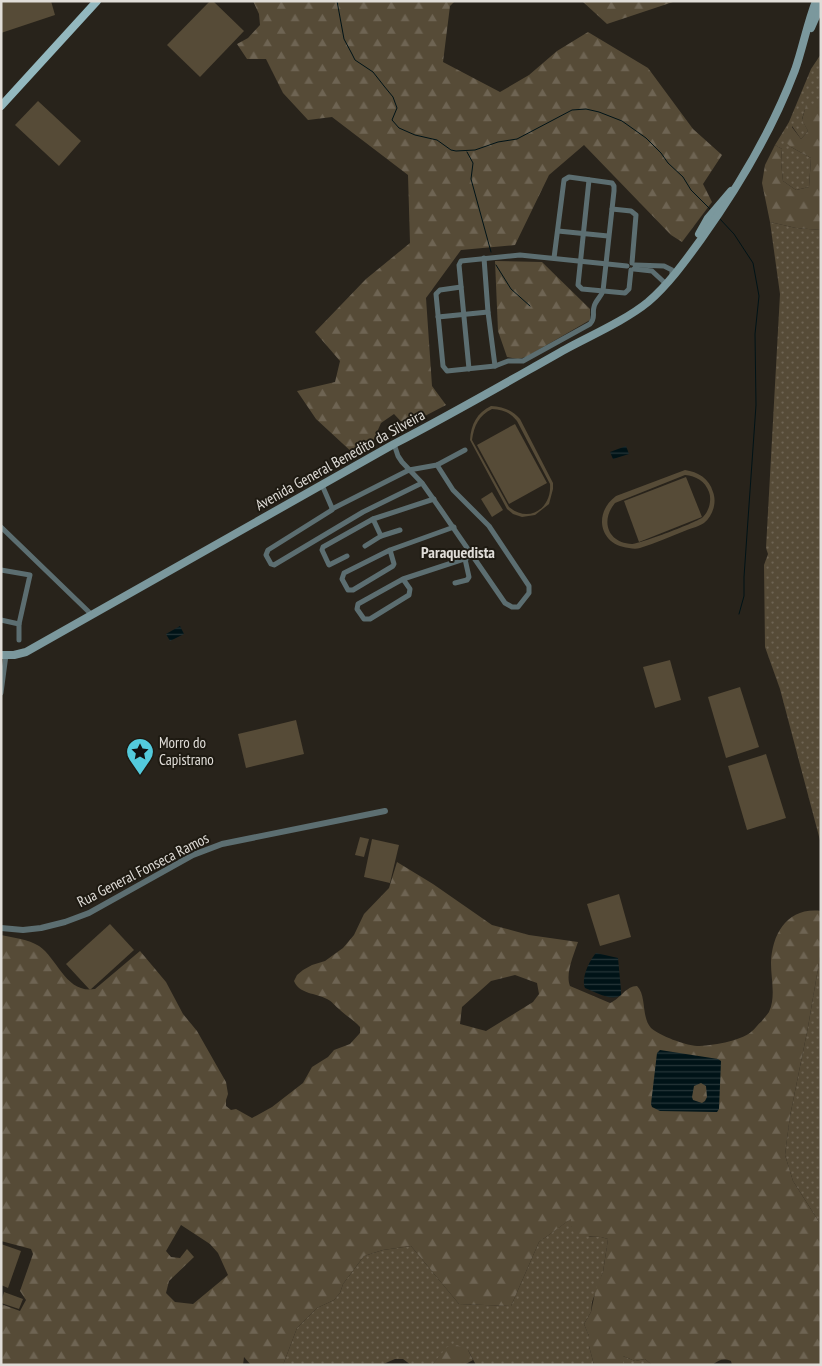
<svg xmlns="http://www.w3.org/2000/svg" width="822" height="1366" viewBox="0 0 822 1366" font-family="'PT Sans Narrow',sans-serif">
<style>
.green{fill:url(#green-dots)}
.forest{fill:url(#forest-firs);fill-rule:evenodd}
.pitch{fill:#564b37;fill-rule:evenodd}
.water{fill:url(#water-rules);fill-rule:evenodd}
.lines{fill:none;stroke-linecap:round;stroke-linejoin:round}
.stream{stroke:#001317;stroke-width:1}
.minor{stroke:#5c6e71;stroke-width:5}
.tertiary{stroke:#5c6e71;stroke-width:6}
.secondary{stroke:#7b989d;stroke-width:8}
.primary{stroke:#93b8bf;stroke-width:8}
.labels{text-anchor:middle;stroke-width:4;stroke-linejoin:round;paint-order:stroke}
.street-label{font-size:15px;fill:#e0ddd8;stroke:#1e1a12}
.poi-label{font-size:15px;fill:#e0ddd8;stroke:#1e1a12;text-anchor:start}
.neighbourhood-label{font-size:16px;font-weight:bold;fill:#e0ddd8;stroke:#1e1a12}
</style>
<defs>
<pattern id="green-dots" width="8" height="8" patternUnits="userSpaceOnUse" patternTransform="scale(1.25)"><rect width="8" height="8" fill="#564b37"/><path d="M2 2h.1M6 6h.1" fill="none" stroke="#6e6453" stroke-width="1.8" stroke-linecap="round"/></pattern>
<pattern id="forest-firs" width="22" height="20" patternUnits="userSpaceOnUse" patternTransform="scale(1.25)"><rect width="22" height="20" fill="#564b37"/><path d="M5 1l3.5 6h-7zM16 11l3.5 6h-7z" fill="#6e6453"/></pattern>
<pattern id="water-rules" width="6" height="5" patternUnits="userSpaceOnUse" patternTransform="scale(1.25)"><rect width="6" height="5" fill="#001317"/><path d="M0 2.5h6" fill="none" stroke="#253538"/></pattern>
</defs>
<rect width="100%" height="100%" fill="#28231b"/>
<g class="green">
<polygon points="821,54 821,106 806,106 802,119 808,131 801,139 792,126 791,147 811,158 809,187 796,190 783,181 781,162 782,149 775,145 789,122 811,69"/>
<polygon points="770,222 796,228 821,230 821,844 780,689 765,647 764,565 768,554 766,548 780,294"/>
<polygon points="821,951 821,1225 793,1181 785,1155 790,1116 808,1027"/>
<polygon points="572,1218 571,1226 590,1237 601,1237 608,1239 603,1272 592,1302 591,1312 584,1324 589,1336 589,1346 594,1365 476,1365 468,1350 441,1355 432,1365 411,1365 403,1359 395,1359 381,1365 283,1365 297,1328 317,1308 334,1300 340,1293 343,1284 364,1256 383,1250 411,1246 459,1304 511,1306 539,1242"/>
<polygon points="623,1356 635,1361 645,1359 652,1365 623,1365"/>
</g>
<g class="forest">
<polygon points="253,1 455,1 450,6 443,62 500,92 529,75 557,51 588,32 648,68 693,129 722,155 703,184 712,202 682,242 671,235 584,145 549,175 515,245 461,250 426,298 432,386 446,405 423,417 408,429 394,414 381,423 370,448 355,455 316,419 297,391 335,382 340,361 315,332 366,279 410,243 408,175 332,117 308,120 283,93 266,59 247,59 237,44 248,38 260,25 259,14"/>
<polygon points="582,1 676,1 607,24"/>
<polygon points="806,105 821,106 821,230 796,228 770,222 762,183 765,165 775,145 782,149 781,162 783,181 796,190 809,187 811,158 791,147 784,141 788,127 791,126 801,139 808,131 802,120"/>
<polygon points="495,261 542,262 590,309 590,320 526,357 518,359 507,357 498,331"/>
<path d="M397 862 433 884 492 925 529 935 578 942C574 954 565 974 570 986L610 1003C620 999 626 986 637 986 647 996 641 1017 651 1028 660 1036 685 1045 697 1046 711 1046 740 1041 751 1032 755 1029 758 1024 762 1021 764 1018 767 1015 769 1012 776 996 771 980 771 963 772 933 788 907 821 911V951L808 1027 790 1116 785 1155 793 1181 821 1225V1365H732L731 1361C723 1358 719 1360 712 1365H652L645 1359 635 1361 623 1356V1365H594L589 1346V1336L584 1324 591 1312 596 1288 603 1272 608 1239 601 1237 575 1236 571 1226V1219L539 1242 511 1306 459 1304 411 1246 383 1250 364 1256 343 1284 340 1293 334 1300 317 1308 297 1328 283 1365H251L244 1357 243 1365H1V1304L20 1311 26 1300 20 1291 33 1254 31 1249 1 1241V935C14 938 28 939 39 946 58 959 66 994 95 989L140 951 166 982 183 1014 197 1031 226 1082 228 1094 226 1100V1106L231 1110 236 1109 252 1118 272 1107 303 1083 312 1067 328 1057 334 1050 350 1044 360 1033V1027C354 1020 346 1016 339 1009 335 1006 332 1001 327 999 316 993 299 994 294 981L297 975 303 970 312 965 325 961 343 948 354 935 364 914 389 888ZM515 975 537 983 539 994 533 1002 486 1031 460 1024 462 1007 491 981ZM181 1225 210 1244 218 1253 228 1275 193 1304 175 1302 166 1293 169 1281 194 1257 187 1249 180 1258 171 1257 166 1251Z"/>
<polygon points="457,1345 468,1350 473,1360 464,1365 432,1365 447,1347"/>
</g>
<g class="pitch">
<polygon points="1,1 51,1 55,15 1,33"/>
<polygon points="210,1 213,1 244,31 200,77 167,45"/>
<polygon points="38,101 81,141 59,166 15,125"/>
<path d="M491 406C504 407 512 410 520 419L553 483V489L549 504 535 515 522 517 513 514 507 509 470 440C471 424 477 413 491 406ZM492 409C503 410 510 412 517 421L550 484C552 508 529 524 509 507L472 440C474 426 479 415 492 409Z"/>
<polygon points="515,424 547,483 509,504 477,445"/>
<path d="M685 470C698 472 709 478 713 492 717 502 713 516 704 523 700 526 692 528 687 530 671 536 656 543 640 548 637 549 633 549 629 548 599 545 593 513 616 496ZM685 475C696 476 705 481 709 492 712 500 709 511 703 517 698 522 639 544 632 544 608 543 600 521 615 503Z"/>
<polygon points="686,477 702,517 639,542 624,501"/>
<polygon points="492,492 503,510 492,517 481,499"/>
<polygon points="670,660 681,700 655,708 643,667"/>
<polygon points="740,687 759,747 726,758 708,697"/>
<polygon points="296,720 304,754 246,768 238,734"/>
<polygon points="766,754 786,818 747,830 728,766"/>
<polygon points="360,837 369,839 364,857 355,855"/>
<polygon points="372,839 399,845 390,883 364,877"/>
<polygon points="619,894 631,937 600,946 587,904"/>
<polygon points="110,924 134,950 90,990 66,964"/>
<polygon points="1,1244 21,1251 8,1288 1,1285"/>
<polygon points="4,1292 23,1299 19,1309 1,1303"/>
</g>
<g class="water">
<polygon points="626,446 629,454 613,459 610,452"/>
<polygon points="180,626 184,634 170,641 166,634"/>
<path d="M596 953 618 958 621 990V995C612 1002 595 992 585 988 581 978 589 961 596 953Z"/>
<path d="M660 1050 718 1059 721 1061 719 1109 717 1112 660 1111 652 1107 651 1104 657 1053ZM701 1083 706 1086 707 1097 705 1101 702 1103 693 1100 692 1097 694 1086Z"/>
</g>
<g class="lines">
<g class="stream">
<polyline points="337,1 344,39 352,54 355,60 373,72 384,86 393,97 397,108 392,120 399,128 415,135 437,140 451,150 456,151 475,150 498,142 517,139 572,110 586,109 599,112 622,121 646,138 661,153 668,163 683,177 691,190 711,210"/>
<polyline points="467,152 473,163 471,179 491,252"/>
<polyline points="719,218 734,234 753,263 759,296 755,334 756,405 744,577 744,596 739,614"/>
<polyline points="496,265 511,289 530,306"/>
</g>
<g class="minor">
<polyline points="589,180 578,285 582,289 625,293 629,289 631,270"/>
<polyline points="612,209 631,211 636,215 632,263"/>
<polyline points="558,231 608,236"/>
<polyline points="484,258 488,312 495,366"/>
<polyline points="635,265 664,266 672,270 672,276"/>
<polyline points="634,269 652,271 665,283"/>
<path d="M461 287 440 290 436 294 443 366 447 371 495 366 508 361H523L590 324C596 318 592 314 594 307 595 301 601 297 603 291L614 191V186L612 183 569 177 564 180 554 258"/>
<polyline points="438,317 488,312"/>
<polyline points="469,369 459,265 461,261 520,255 627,266"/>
<polyline points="394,444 398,456 402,462 422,483 441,510 505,603 512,607 518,607 529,593 529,586 489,526 453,490 437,465"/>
<polyline points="322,485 332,508 332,510 268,550 266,555 271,564 274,565 363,512 422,483"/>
<polyline points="332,509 409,470 437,465 465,450"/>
<polyline points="373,519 381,536"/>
<polyline points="1,527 91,614"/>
<polyline points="365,546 381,536 400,530"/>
<polyline points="390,550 394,564 393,566 353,590 348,590 342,579 344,573 390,550 454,527"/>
<polyline points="347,556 329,565 322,550 323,547 373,519 434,499"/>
<polyline points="1,570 30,575 19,624 19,640"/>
<polyline points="403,579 410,589 409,595 370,619 364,619 357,609 358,604 403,579 473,556"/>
<polyline points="455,583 467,580 469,577 465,559"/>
<polyline points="1,620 19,624"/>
<polyline points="1,693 6,655"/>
</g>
<polyline class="tertiary" points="1,928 23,930 41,928 65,922 89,913 193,855 222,844 385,811"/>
<g class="secondary">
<polyline points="811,28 821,5"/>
<polyline points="699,234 708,218 731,191"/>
<path d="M1 655H14L26 652 394 444C452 414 509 381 566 349 592 335 626 320 648 302 669 284 686 260 702 238 739 186 772 131 795 70 803 47 807 24 816 1"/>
</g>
<polyline class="primary" points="1,106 97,1"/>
</g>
<defs>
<symbol id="sight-pin" viewBox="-11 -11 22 30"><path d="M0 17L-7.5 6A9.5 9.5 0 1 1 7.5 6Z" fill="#53cadc" stroke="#1e1a12"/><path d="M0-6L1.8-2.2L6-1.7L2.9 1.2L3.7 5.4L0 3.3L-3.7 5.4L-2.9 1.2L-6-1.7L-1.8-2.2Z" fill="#111"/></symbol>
</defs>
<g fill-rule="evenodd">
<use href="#sight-pin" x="124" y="736" width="32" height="43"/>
</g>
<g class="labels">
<g class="street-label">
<text transform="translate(340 460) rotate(-29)" y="5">Avenida General Benedito da Silveira</text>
<text transform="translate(143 870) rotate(-27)" y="5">Rua General Fonseca Ramos</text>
</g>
<g class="poi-label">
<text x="159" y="748">Morro do<tspan x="159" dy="17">Capistrano</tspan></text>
</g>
<g class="neighbourhood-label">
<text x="458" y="558">Paraquedista</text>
</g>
</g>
<rect width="822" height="1366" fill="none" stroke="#e0ddd8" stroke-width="5"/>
</svg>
